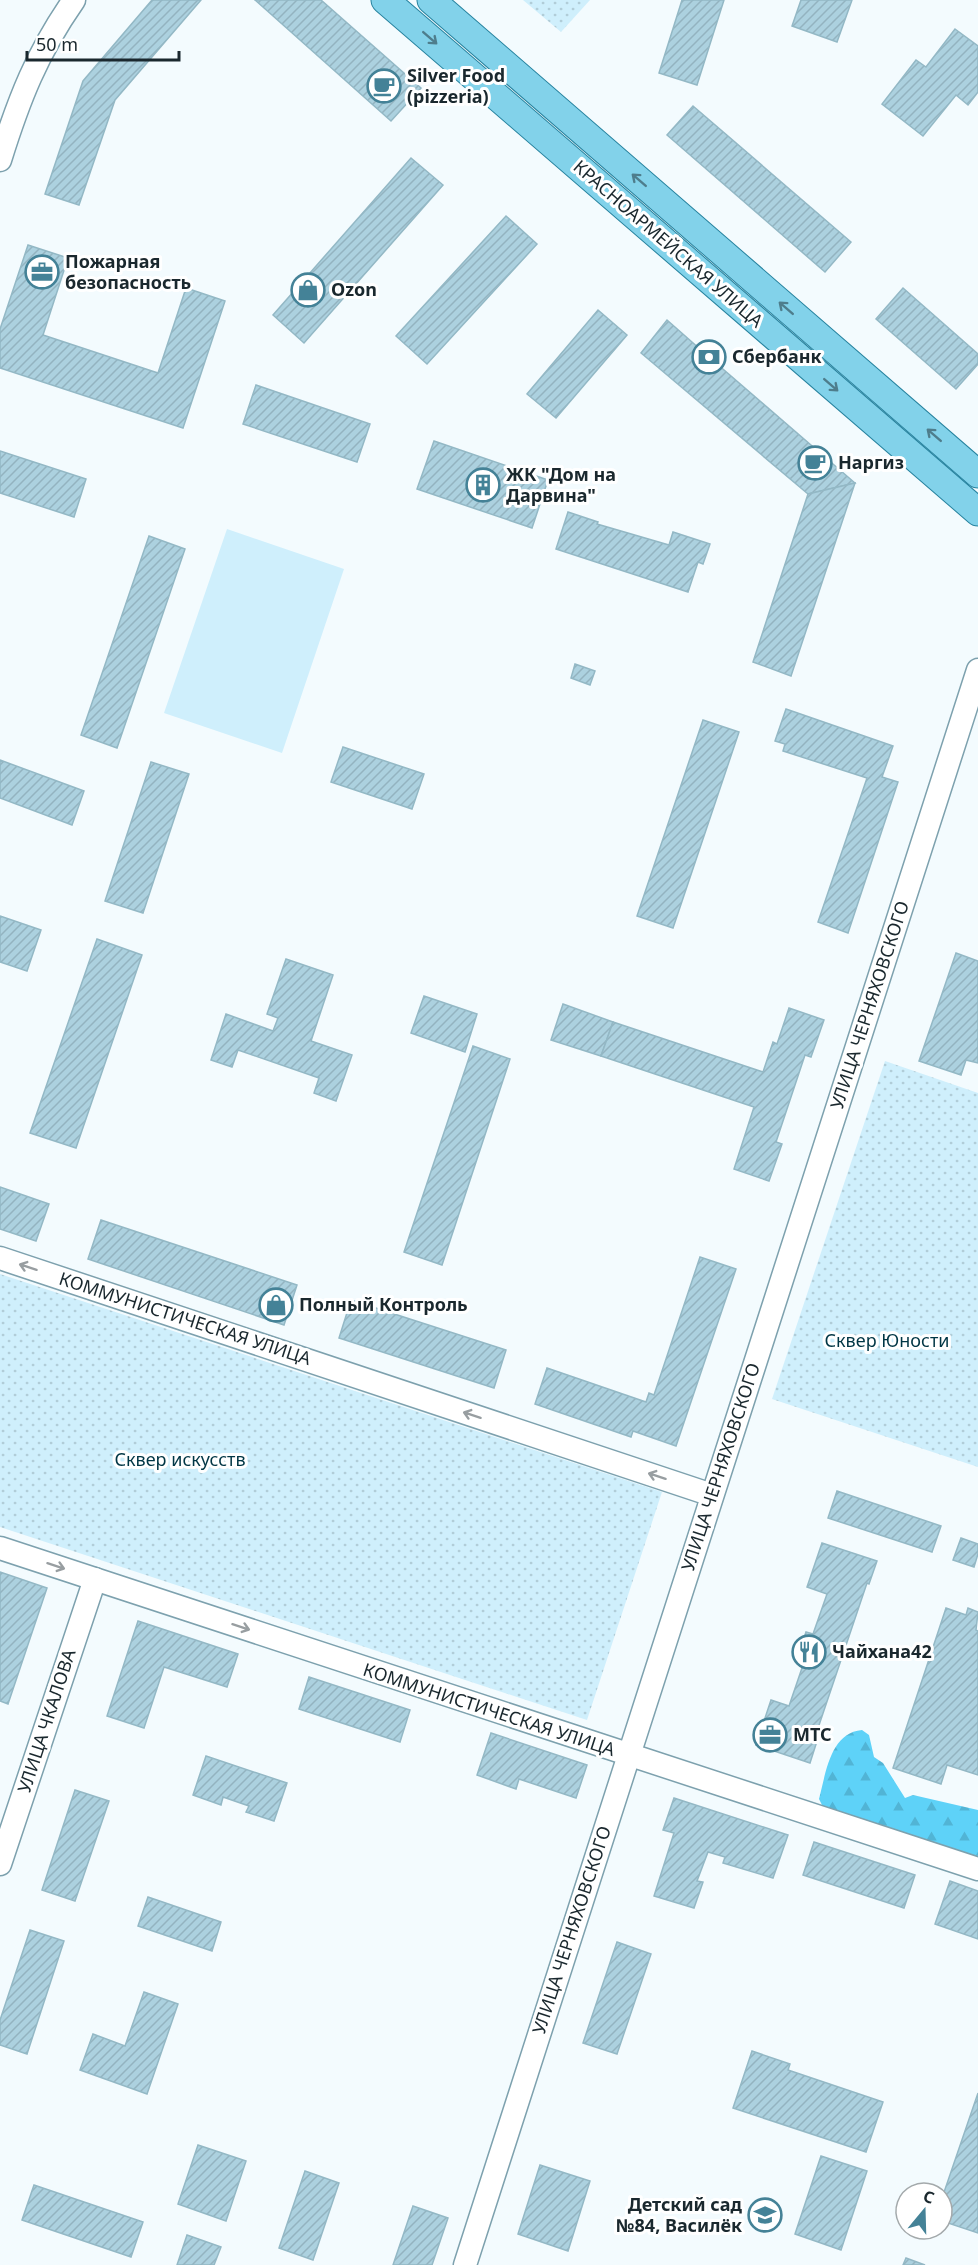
<svg xmlns="http://www.w3.org/2000/svg" width="978" height="2265" viewBox="0 0 978 2265" font-family="'Noto Sans',sans-serif">
<style>
.forest{fill:url(#forest-firs)}
.park{fill:url(#park-dots)}
.pitch{fill:#cfeffc}
.building{fill:url(#building-hatch);stroke:#93b8c5;stroke-width:1.5}
.lines{fill:none;stroke-linecap:round;stroke-linejoin:round}
.minor-casing{stroke:#7da1ae;stroke-width:25}
.major-casing{stroke:#27839f;stroke-width:29}
.minor{stroke:#fff;stroke-width:22}
.major{stroke:#82d2ea;stroke-width:27}
.oneway{stroke:#4e7d8c}
.oneway2{stroke:#989ea1}
.labels{text-anchor:middle;stroke-width:6;stroke-linejoin:round;paint-order:stroke}
.poi-label{font-size:18px;font-weight:bold;fill:#1a282e;stroke:#fff;text-anchor:start}
.street-label{font-size:18px;fill:#1a282e;stroke:#fff}
.park-label{font-size:18px;fill:#003645;stroke:#fff}
</style>
<defs>
<pattern id="forest-firs" width="22" height="20" patternUnits="userSpaceOnUse" patternTransform="scale(1.5)"><rect width="22" height="20" fill="#5ed2f8"/><path d="M5 1l3.5 6h-7zM16 11l3.5 6h-7z" fill="#51b4d5"/></pattern>
<pattern id="park-dots" width="8" height="8" patternUnits="userSpaceOnUse" patternTransform="scale(1.5)"><rect width="8" height="8" fill="#cfeffc"/><path d="M2 2h.1M6 6h.1" fill="none" stroke="#b1cdd8" stroke-width="1.8" stroke-linecap="round"/></pattern>
<pattern id="building-hatch" width="6" height="6" patternUnits="userSpaceOnUse" patternTransform="scale(1.5)"><rect width="6" height="6" fill="#acd1df"/><path d="M-1 1l2-2M0 6l6-6M5 7l2-2" fill="none" stroke="#93b3c0"/></pattern>
</defs>
<rect width="100%" height="100%" fill="#f3fbfe"/>
<path class="forest" d="M862 1730 869 1735 874 1757 883 1763 905 1798 913 1795 978 1810V1861L823 1807 819 1799C826 1773 830 1733 862 1730Z"/>
<g class="park">
<polygon points="523,0 590,0 561,32"/>
<polygon points="885,1061 978,1093 978,1467 772,1399"/>
<polygon points="0,1274 662,1492 587,1720 0,1527"/>
</g>
<polygon class="pitch" points="227,529 344,569 282,753 164,713"/>
<g class="building">
<polygon points="152,0 201,0 115,100 79,205 45,194 83,81"/>
<polygon points="255,0 321,0 421,88 391,121"/>
<polygon points="682,0 724,0 697,85 659,73"/>
<polygon points="801,0 852,0 837,42 792,26"/>
<polygon points="955,29 978,46 978,92 968,105 956,95 923,136 882,104 916,60 926,67"/>
<polygon points="693,106 851,242 825,272 667,135"/>
<polygon points="411,158 443,185 304,343 273,315"/>
<polygon points="506,216 537,244 427,364 396,336"/>
<polygon points="28,245 68,258 43,335 158,373 186,288 225,301 183,428 0,368 0,329"/>
<polygon points="903,288 978,354 978,364 956,389 876,319"/>
<polygon points="598,310 627,335 556,418 527,394"/>
<polygon points="667,320 709,357 855,483 808,494 641,353"/>
<polygon points="256,385 370,424 357,462 243,424"/>
<polygon points="434,441 548,480 532,528 417,489"/>
<polygon points="0,451 86,479 74,517 0,493"/>
<polygon points="855,483 791,676 753,662 808,494"/>
<polygon points="568,512 598,522 597,524 669,545 673,532 710,544 703,564 698,562 688,592 556,549"/>
<polygon points="149,536 185,549 117,748 81,735"/>
<polygon points="575,664 595,671 590,685 571,678"/>
<polygon points="786,709 893,746 882,777 898,782 848,933 818,922 867,778 783,751 785,744 775,741"/>
<polygon points="703,720 739,732 673,928 637,916"/>
<polygon points="343,747 424,774 412,809 331,782"/>
<polygon points="0,760 84,791 72,825 0,798"/>
<polygon points="151,762 189,774 143,913 105,901"/>
<polygon points="0,916 41,930 27,971 0,962"/>
<polygon points="97,939 142,955 76,1148 30,1133"/>
<polygon points="956,953 978,961 978,1063 966,1060 961,1075 919,1061"/>
<polygon points="286,959 333,975 311,1041 352,1055 336,1101 314,1093 319,1078 238,1050 232,1067 211,1060 226,1014 273,1031 278,1018 267,1014"/>
<polygon points="424,996 477,1014 465,1052 411,1033"/>
<polygon points="563,1004 613,1022 601,1056 551,1040"/>
<polygon points="789,1008 824,1020 811,1057 805,1055 776,1142 782,1144 769,1181 734,1169 754,1107 601,1056 613,1022 763,1072 773,1042 777,1044"/>
<polygon points="473,1046 510,1059 442,1265 404,1252"/>
<polygon points="0,1187 49,1204 36,1241 0,1229"/>
<polygon points="101,1220 297,1285 284,1325 88,1259"/>
<polygon points="700,1257 736,1269 676,1446 633,1431 631,1437 535,1404 547,1368 646,1402 649,1393 654,1395"/>
<polygon points="351,1300 506,1350 494,1388 339,1338"/>
<polygon points="837,1491 941,1526 932,1552 828,1518"/>
<polygon points="961,1538 978,1544 978,1554 974,1567 953,1560"/>
<polygon points="822,1543 877,1561 869,1584 867,1583 815,1737 818,1738 810,1763 756,1745 771,1700 789,1706 803,1665 796,1662 806,1632 813,1634 827,1594 807,1587"/>
<polygon points="0,1572 47,1588 8,1704 0,1701"/>
<polygon points="946,1608 966,1615 968,1608 978,1612 976,1630 978,1631 978,1775 947,1765 941,1784 893,1768"/>
<polygon points="138,1621 238,1654 227,1687 164,1667 144,1728 107,1716"/>
<polygon points="309,1677 410,1710 400,1742 299,1709"/>
<polygon points="491,1733 587,1765 576,1798 519,1779 516,1789 477,1775"/>
<polygon points="206,1756 287,1783 274,1821 246,1812 249,1806 223,1797 221,1805 193,1795"/>
<polygon points="75,1790 109,1801 75,1901 42,1890"/>
<polygon points="674,1798 788,1835 773,1878 723,1863 725,1857 708,1852 697,1881 703,1882 694,1908 654,1896 674,1833 663,1830"/>
<polygon points="814,1842 915,1875 904,1908 803,1875"/>
<polygon points="950,1881 978,1891 978,1939 935,1924"/>
<polygon points="148,1897 221,1922 212,1951 138,1926"/>
<polygon points="30,1930 64,1941 27,2054 0,2045 0,2020"/>
<polygon points="617,1942 651,1954 617,2054 583,2043"/>
<polygon points="144,1992 178,2004 147,2094 80,2070 93,2034 125,2046"/>
<polygon points="752,2051 790,2064 788,2070 883,2102 866,2152 733,2108"/>
<polygon points="978,2093 978,2233 942,2221 942,2198"/>
<polygon points="198,2145 246,2161 226,2221 178,2204"/>
<polygon points="821,2156 867,2171 841,2250 795,2234"/>
<polygon points="540,2165 590,2181 568,2251 518,2234"/>
<polygon points="305,2171 339,2183 313,2260 279,2248"/>
<polygon points="34,2185 143,2222 131,2257 22,2220"/>
<polygon points="413,2206 448,2218 432,2265 393,2265"/>
<polygon points="187,2235 221,2247 214,2265 177,2265"/>
<polygon points="906,2258 925,2265 903,2265"/>
</g>
<g class="lines">
<defs>
<g id="minor">
<path d="M0 160C19 99 37 53 74 0"/>
<polyline points="0,1258 712,1495"/>
<polyline points="0,1548 978,1869"/>
<polyline points="0,1864 95,1579"/>
<polyline points="465,2265 978,670"/>
</g>
<g id="major">
<polyline points="385,0 978,512"/>
<polyline points="431,0 978,474"/>
</g>
</defs>
<use href="#minor" class="minor-casing"/>
<use href="#major" class="major-casing"/>
<use href="#minor" class="minor"/>
<use href="#major" class="major"/>
</g>
<defs><path id="oneway-shaft" d="M-6 0H5M1.5-3L5.5 0L1.5 3" fill="none" stroke-width="1.6" stroke-linecap="round" stroke-linejoin="round" transform="scale(1.5)"/></defs>
<g class="oneway">
<use href="#oneway-shaft" transform="translate(430 38) rotate(41)"/>
<use href="#oneway-shaft" transform="translate(639 180) rotate(-139)"/>
<use href="#oneway-shaft" transform="translate(786 308) rotate(-139)"/>
<use href="#oneway-shaft" transform="translate(831 385) rotate(41)"/>
<use href="#oneway-shaft" transform="translate(934 435) rotate(-139)"/>
</g>
<g class="oneway2">
<use href="#oneway-shaft" transform="translate(28 1267) rotate(-162)"/>
<use href="#oneway-shaft" transform="translate(472 1415) rotate(-162)"/>
<use href="#oneway-shaft" transform="translate(657 1476) rotate(-162)"/>
<use href="#oneway-shaft" transform="translate(56 1566) rotate(18)"/>
<use href="#oneway-shaft" transform="translate(241 1627) rotate(18)"/>
</g>
<defs>
<symbol id="cafe-ring" viewBox="-11 -11 22 22"><circle r="9.5" fill="#fff" stroke="#448297" stroke-width="1.5"/><path d="M-5.5-4.5H6V0H3Q3 3.5 0 3.5H-2.5Q-5.5 3.5-5.5 0ZM3-3.2v2h1.7v-2ZM-6 4.5H4V6H-6Z" fill="#448297"/></symbol>
<symbol id="office-ring" viewBox="-11 -11 22 22"><circle r="9.5" fill="#fff" stroke="#448297" stroke-width="1.5"/><path d="M-6-3h4V-5.5h4V-3h4V5H-6ZM-1-4.5V-3h2v-1.5ZM-6 0V1H6V0Z" fill="#448297"/></symbol>
<symbol id="shop-ring" viewBox="-11 -11 22 22"><circle r="9.5" fill="#fff" stroke="#448297" stroke-width="1.5"/><path d="M-5-2.5h2.3a2.7 3.5 0 0 1 5.4 0H5L5.5 6h-11ZM-1.5-2.5h3a1.5 2.3 0 0 0-3 0Z" fill="#448297"/></symbol>
<symbol id="bank-ring" viewBox="-11 -11 22 22"><circle r="9.5" fill="#fff" stroke="#448297" stroke-width="1.5"/><path d="M-6-4H6V4H-6ZM0-2.3a2.3 2.3 0 1 0 0 4.6a2.3 2.3 0 1 0 0-4.6Z" fill="#448297"/></symbol>
<symbol id="building-ring" viewBox="-11 -11 22 22"><circle r="9.5" fill="#fff" stroke="#448297" stroke-width="1.5"/><path d="M-4-6H4V6H1V3H-1V6H-4ZM-2.5-4.3h1.7v1.8h-1.7ZM.8-4.3h1.7v1.8H.8ZM-2.5-1h1.7V.8h-1.7ZM.8-1h1.7V.8H.8Z" fill="#448297"/></symbol>
<symbol id="restaurant-ring" viewBox="-11 -11 22 22"><circle r="9.5" fill="#fff" stroke="#448297" stroke-width="1.5"/><path d="M-5-6h1v4h1v-4h1v4h1v-4h1v5L-1.5 .5V6h-2V.5L-5-1ZM5-6V6H3V1.5H1.5Q1.5-4 5-6Z" fill="#448297"/></symbol>
<symbol id="school-ring" viewBox="-11 -11 22 22"><circle r="9.5" fill="#fff" stroke="#448297" stroke-width="1.5"/><path d="M0-5L7-2L0 1L-7-2ZM-4 1L0 2.5L4 1V4Q0 6-4 4Z" fill="#448297"/></symbol>
</defs>
<g fill-rule="evenodd">
<use href="#cafe-ring" x="365" y="67" width="38" height="38"/>
<use href="#office-ring" x="23" y="253" width="38" height="38"/>
<use href="#shop-ring" x="289" y="271" width="38" height="38"/>
<use href="#bank-ring" x="690" y="338" width="38" height="38"/>
<use href="#cafe-ring" x="796" y="444" width="38" height="38"/>
<use href="#building-ring" x="464" y="466" width="38" height="38"/>
<use href="#shop-ring" x="257" y="1286" width="38" height="38"/>
<use href="#restaurant-ring" x="790" y="1633" width="38" height="38"/>
<use href="#office-ring" x="751" y="1716" width="38" height="38"/>
<use href="#school-ring" x="746" y="2196" width="38" height="38"/>
</g>
<g class="labels">
<g class="poi-label">
<text x="407" y="82">Silver Food<tspan x="407" dy="21">(pizzeria)</tspan></text>
<text x="65" y="268">Пожарная<tspan x="65" dy="21">безопасность</tspan></text>
<text x="331" y="296">Ozon</text>
<text x="732" y="363">Сбербанк</text>
<text x="838" y="469">Наргиз</text>
<text x="506" y="481">ЖК "Дом на<tspan x="506" dy="21">Дарвина"</tspan></text>
<text x="299" y="1311">Полный Контроль</text>
<text x="832" y="1658">Чайхана42</text>
<text x="793" y="1741">МТС</text>
<text x="742" y="2211" text-anchor="end">Детский сад<tspan x="742" dy="21">№84, Василёк</tspan></text>
</g>
<g class="street-label">
<text transform="translate(668 244) rotate(41)" y="6">КРАСНОАРМЕЙСКАЯ УЛИЦА</text>
<text transform="translate(870 1005) rotate(-72)" y="6">УЛИЦА ЧЕРНЯХОВСКОГО</text>
<text transform="translate(185 1319) rotate(18)" y="6">КОММУНИСТИЧЕСКАЯ УЛИЦА</text>
<text transform="translate(721 1467) rotate(-72)" y="6">УЛИЦА ЧЕРНЯХОВСКОГО</text>
<text transform="translate(489 1710) rotate(18)" y="6">КОММУНИСТИЧЕСКАЯ УЛИЦА</text>
<text transform="translate(47 1721) rotate(-72)" y="6">УЛИЦА ЧКАЛОВА</text>
<text transform="translate(572 1930) rotate(-72)" y="6">УЛИЦА ЧЕРНЯХОВСКОГО</text>
</g>
<g class="park-label">
<text x="887" y="1347">Сквер Юности</text>
<text x="180" y="1466">Сквер искусств</text>
</g>
</g>
<g transform="translate(924 2211) rotate(19)"><circle r="28" fill="#ffffff" stroke="#a3a9ab" stroke-width="1.5"/>
<path d="M0-4.5L10 22L0 15L-10 22Z" fill="#448297"/>
<text y="-9" font-size="16" font-weight="bold" text-anchor="middle" fill="#1a282e">С</text>
</g>
<path d="M27 51v9h152v-9" fill="none" stroke="#1a282e" stroke-width="3"/>
<text x="36" y="51" font-size="18" fill="#1a282e" stroke="#ffffff" stroke-width="4.5" paint-order="stroke">50 m</text>
</svg>
